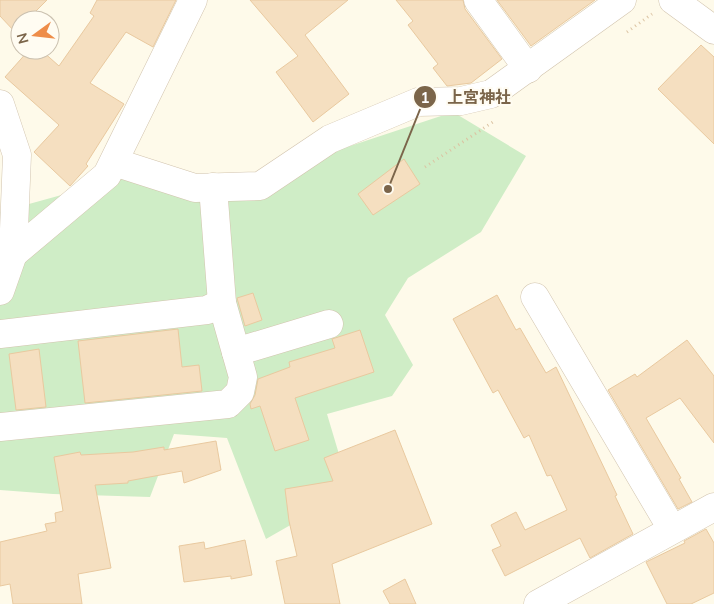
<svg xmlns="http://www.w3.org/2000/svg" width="714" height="604" viewBox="0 0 714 604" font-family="Mulish,'Noto Sans JP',sans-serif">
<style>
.green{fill:#cfedc6}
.building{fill:#f5dfc0;stroke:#e9c99f}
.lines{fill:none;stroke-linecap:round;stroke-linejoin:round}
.minor-casing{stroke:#d2c4ae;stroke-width:29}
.path{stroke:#dbc3a2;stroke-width:3;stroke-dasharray:1 4;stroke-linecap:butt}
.minor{stroke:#fff;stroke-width:28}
.leader{fill:none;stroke:#7b654a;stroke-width:2}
.callout-dot{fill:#7b654a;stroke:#fffcf2;stroke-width:2}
.mark-label{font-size:15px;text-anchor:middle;font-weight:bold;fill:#fff}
.callout-label{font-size:16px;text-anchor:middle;font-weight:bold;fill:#7b654a;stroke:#fffcf2;stroke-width:4;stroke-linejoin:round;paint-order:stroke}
</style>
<rect width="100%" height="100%" fill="#fefaea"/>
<polygon class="green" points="453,112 526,156 481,232 408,278 385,315 413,365 392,396 327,414 350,491 266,539 227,438 174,434 150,497 53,494 0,490 0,212 123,178 267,192 341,149"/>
<g class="building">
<polygon points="0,0 47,0 27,20 20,20 20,27 15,32 0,16"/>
<polygon points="97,0 176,0 153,47 126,32 90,83 124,104 86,164 88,166 70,186 34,152 59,125 5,77 29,50 41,50 59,66 94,16 90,13"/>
<polygon points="250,0 348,0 305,35 349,94 313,122 276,72 298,56"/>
<polygon points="396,0 463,0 465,9 502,59 471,83 447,86 433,68 438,64 408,25 413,21"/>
<polygon points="497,0 595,0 531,46"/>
<polygon points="701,45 714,57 714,144 658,89"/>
<polygon points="404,159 420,184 373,215 358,194"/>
<polygon points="253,293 262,320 245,326 237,298"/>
<polygon points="497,295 516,330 520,328 546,373 556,367 617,495 615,496 633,534 590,558 580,538 505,576 492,550 501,546 491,525 516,512 525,530 567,510 551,475 547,476 529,435 524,438 498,390 493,393 453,319"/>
<polygon points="178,329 182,367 199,365 202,391 85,403 78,341"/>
<polygon points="360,330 374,372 295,398 309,440 275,451 260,406 251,409 250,404 255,395 258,379 290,367 289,362 335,348 332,339"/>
<polygon points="687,340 714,376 714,443 680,398 646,418 681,478 679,479 692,502 678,509 608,390 635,374 637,377"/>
<polygon points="39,349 46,407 16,410 9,354"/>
<polygon points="395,430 432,524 332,564 340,604 285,604 276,561 297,556 289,521 285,489 333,481 324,458"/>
<polygon points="216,441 221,470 184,483 182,471 128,481 128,483 95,485 111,568 78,574 82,604 13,604 10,584 0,586 0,542 47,531 45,524 56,522 55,513 63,511 54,457 80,452 81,455 133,452 164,447 164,450"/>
<polygon points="706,529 714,543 714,593 691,604 667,604 646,562 685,543 684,541"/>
<polygon points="245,540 252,575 231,579 231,576 184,582 179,546 204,542 205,549"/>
<polygon points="405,579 416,604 390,604 383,591"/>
</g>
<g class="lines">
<defs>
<g id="minor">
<polyline points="478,0 528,69"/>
<polyline points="673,0 714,30"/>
<polyline points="0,104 17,155 13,254 0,291"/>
<polyline points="114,162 195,188 260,186 330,139 418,102 461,101 491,94 622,0"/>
<polyline points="0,253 13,254 107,175 193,0"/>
<polyline points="535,297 672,529"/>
<polyline points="0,334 207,310 222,303"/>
<polyline points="236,352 329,324"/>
<polyline points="0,427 228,404 240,392 243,377 222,303 213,187"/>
<polyline points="538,604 714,507"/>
</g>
</defs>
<use href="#minor" class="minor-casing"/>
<g class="path">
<polyline points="627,32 652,14"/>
<polyline points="425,167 493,122"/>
</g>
<use href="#minor" class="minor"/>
</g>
<path class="leader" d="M388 189L425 97"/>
<g class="callout-dot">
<circle cx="388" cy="189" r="5"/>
<circle cx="425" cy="97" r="12"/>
</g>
<g class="mark-label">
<text x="425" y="103">1</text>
</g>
<g class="callout-label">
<text x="479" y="103">上宮神社</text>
</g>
<g transform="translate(35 35) rotate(255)"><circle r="24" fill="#fffcf2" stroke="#cac0af"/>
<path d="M0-4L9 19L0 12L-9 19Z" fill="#ee8d49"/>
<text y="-8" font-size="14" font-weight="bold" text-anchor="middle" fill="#7b654a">N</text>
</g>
</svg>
